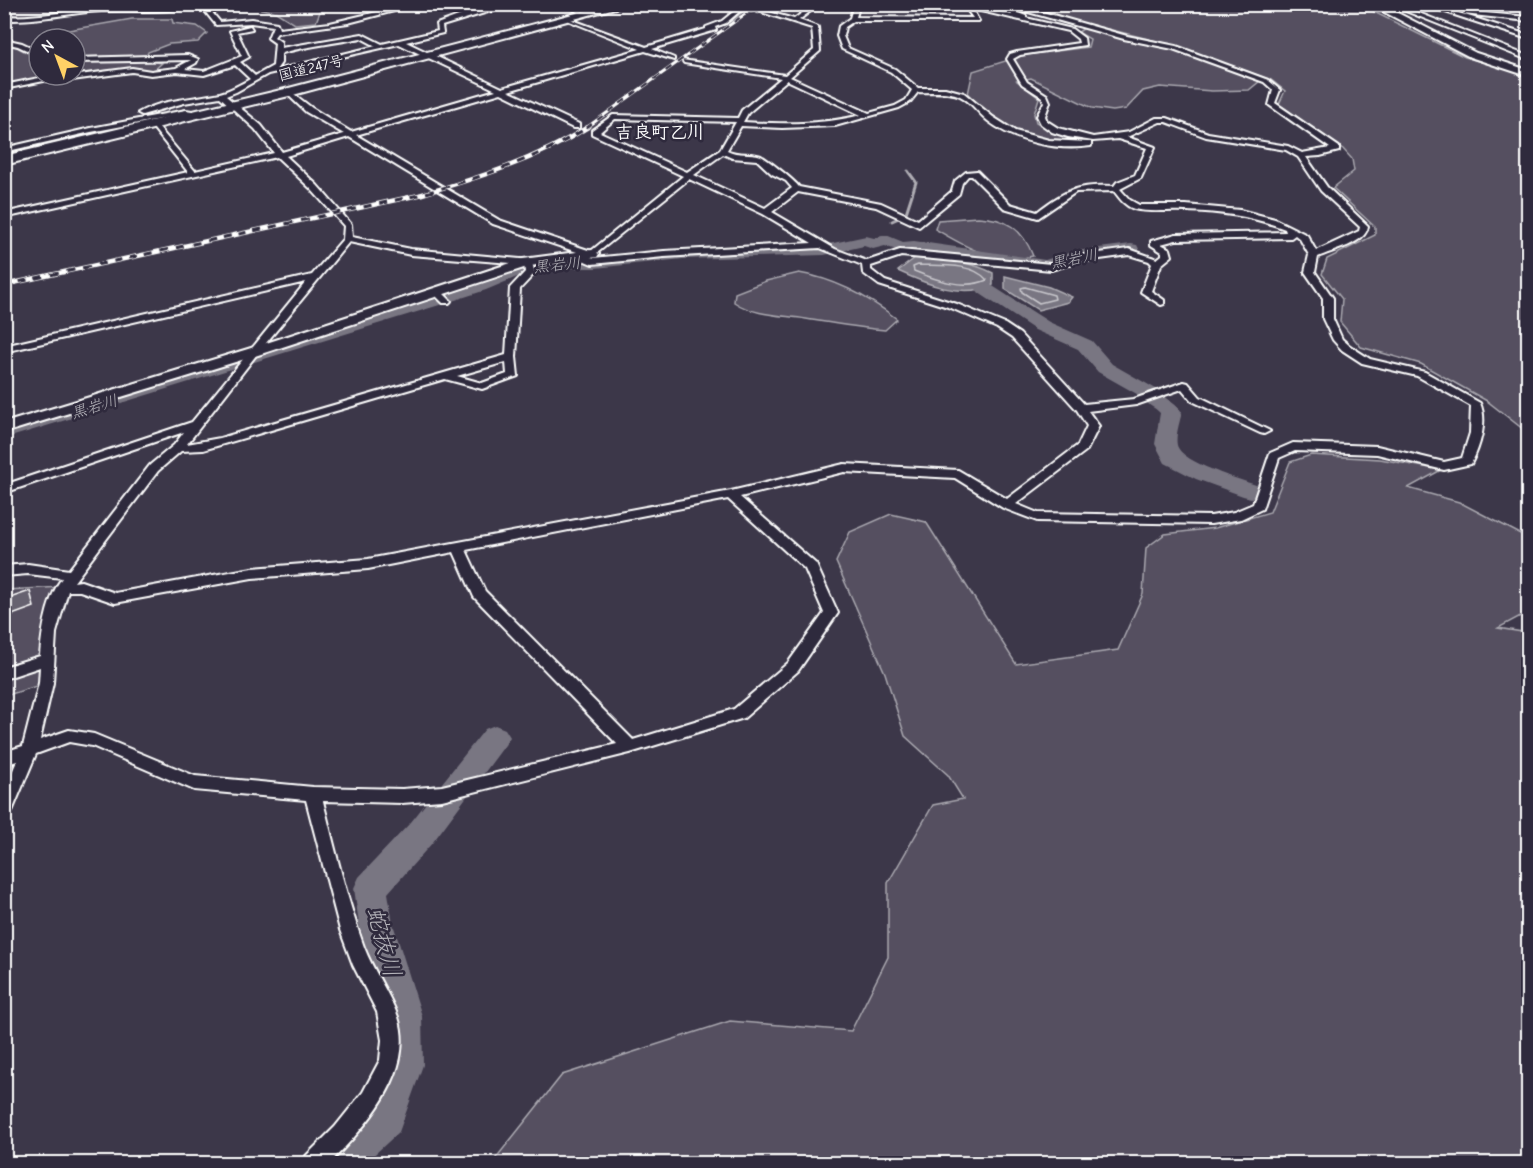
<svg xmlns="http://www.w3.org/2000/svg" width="1533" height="1168" viewBox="0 0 1533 1168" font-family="'Comic Neue','Klee One',sans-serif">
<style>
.green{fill:#555060;stroke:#aaa8b0;stroke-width:1.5}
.water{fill:#797682;stroke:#afadb4;stroke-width:1.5}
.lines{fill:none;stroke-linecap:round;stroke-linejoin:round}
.shore{stroke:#c9c8cd;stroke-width:1.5}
.stream-far1{stroke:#afadb4;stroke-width:2}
.stream{stroke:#afadb4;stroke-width:3}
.river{fill:#797682;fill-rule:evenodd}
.building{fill:#666270;stroke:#fff;stroke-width:1.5}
.street-casing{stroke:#fff;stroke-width:4}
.secondary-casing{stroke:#fff;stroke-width:4}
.highway-casing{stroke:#fff;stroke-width:4}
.street{fill:#2f2a3d;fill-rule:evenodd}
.secondary{fill:#2f2a3d;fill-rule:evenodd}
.highway{fill:#2f2a3d;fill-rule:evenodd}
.rail-far1-casing{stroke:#fff;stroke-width:3}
.rail-casing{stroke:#fff;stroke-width:4.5}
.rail-far1{stroke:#2f2a3d;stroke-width:2;stroke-dasharray:7;stroke-linecap:butt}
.rail{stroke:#2f2a3d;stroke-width:3;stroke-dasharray:8;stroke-linecap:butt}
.street-bridge-casing{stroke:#fff;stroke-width:9;stroke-linecap:butt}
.street-bridge{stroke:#2f2a3d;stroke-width:7}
.labels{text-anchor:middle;stroke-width:5;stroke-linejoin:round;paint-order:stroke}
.far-street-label{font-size:15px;fill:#fff;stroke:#2f2a3d}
.far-water-label{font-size:16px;font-style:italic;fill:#b5b4ba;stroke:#2f2a3d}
.far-quarter-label{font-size:18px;font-weight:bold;fill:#fff;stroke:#2f2a3d}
.near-water-label{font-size:24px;font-style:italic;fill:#b5b4ba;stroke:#2f2a3d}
</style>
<rect width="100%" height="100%" fill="#3c3749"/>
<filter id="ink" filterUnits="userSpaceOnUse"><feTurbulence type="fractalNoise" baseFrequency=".0167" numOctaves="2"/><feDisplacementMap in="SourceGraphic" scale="12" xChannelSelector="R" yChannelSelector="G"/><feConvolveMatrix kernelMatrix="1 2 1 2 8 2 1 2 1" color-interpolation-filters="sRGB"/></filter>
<g filter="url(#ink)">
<g class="green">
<polygon points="5,5 183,5 92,9 29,17 14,15 5,17"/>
<polygon points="243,5 345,5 321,9 316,22 295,24 276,12"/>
<polygon points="1020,5 1360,5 1465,57 1528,76 1528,433 1487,401 1421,364 1361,347 1340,322 1342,299 1322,274 1327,259 1375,235 1375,227 1333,188 1354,171 1352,159 1343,149 1279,104 1285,91 1271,80 1177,46 1067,19 1055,14"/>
<polygon points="132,19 172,19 173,23 197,26 207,33 198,42 169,44 148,52 145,60 162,63 153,71 130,68 44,77 5,86 5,44 13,45 35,57 39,55 39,75 75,75 75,39 39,39 39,43 36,38 63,31"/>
<path d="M1086 27 1123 39 1170 48 1260 81 1249 90 1212 91 1160 87 1143 91 1126 109 1113 111 1092 108 1031 78 1017 81 1039 98 1034 114 1036 122 1050 130 1091 140C1033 145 1009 134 968 94L973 71 1025 55 1088 47 1090 39 1078 32Z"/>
<path d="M978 217C1006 218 1023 229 1033 256 996 266 966 247 935 229L938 220Z"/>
<path d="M799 273C836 279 867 296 897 319L885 330C858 328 833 323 806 319 782 315 755 316 734 302L735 293 766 281Z"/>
<polygon points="1311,455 1380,459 1441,470 1408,488 1459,502 1528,538 1528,612 1498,628 1528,633 1528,1163 492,1163 562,1075 730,1021 851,1031 888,957 888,883 933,805 963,799 948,775 905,736 885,673 836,562 850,532 891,514 926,522 1016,664 1118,650 1143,594 1146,548 1165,534 1215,528 1270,512 1290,462"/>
<polygon points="63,587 46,683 5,696 5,590"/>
</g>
<g class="water">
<path d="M915 258C943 260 969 260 993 273V285C962 299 926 284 898 271Z"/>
<polygon points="1005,276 1049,287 1072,297 1068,302 1038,310 1005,289"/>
</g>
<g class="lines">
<g class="shore">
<path d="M918 265C939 266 972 262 987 280 964 290 936 280 914 271L913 267Z"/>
<polygon points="1025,287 1054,295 1055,299 1039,303 1022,292 1021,288"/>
</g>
<g class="stream-far1">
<polyline points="711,28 731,21 750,6"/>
<polyline points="364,128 680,37"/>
</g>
<g class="stream">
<polyline points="278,153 369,127"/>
<polyline points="906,213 916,182 908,171"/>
<polyline points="4,218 25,213"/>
<polyline points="892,221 901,217"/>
</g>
<g class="river">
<polygon points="886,235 903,242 914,241 1045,260 1076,251 1131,244 1137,245 1139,249 1137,253 1131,254 1078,261 1046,270 914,251 901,252 885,246 873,249 864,246 824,255 683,259 595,268 538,268 486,290 446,303 4,439 4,426 434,295 536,258 595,258 683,249 824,245 866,236 874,238"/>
<path d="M985 284 991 285 1049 322 1092 341 1112 364 1156 389C1162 398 1174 401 1182 412 1180 421 1175 436 1177 445 1181 463 1242 480 1259 486L1263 491 1259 496 1251 498 1243 496 1196 479 1165 463 1155 444 1160 413C1155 407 1146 405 1144 398L1098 372 1078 349 1035 330 979 293 976 289 979 285Z"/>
<polygon points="495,725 505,729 510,737 505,745 433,842 388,893 393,924 422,1016 423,1065 399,1132 364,1164 313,1164 319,1150 370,1105 385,1065 386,1016 359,924 354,888 359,877 411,822 485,729"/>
</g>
</g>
<polygon class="building" points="30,591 34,607 4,618 4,600"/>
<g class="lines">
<defs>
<g id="street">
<path d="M181 4H200C165 16 125 8 88 12 60 15 33 21 4 20V16C33 18 60 12 88 9 119 5 150 8 181 4Z"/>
<path d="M204 4H210V10L220 22 251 19 277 23 279 29 330 23 411 4H421L348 23 277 33 274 37 281 42V48L362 34 382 44 438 31 437 24C461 15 489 4 514 4L442 26 443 33 406 42 502 88 640 49 567 20V18L646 47 706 29V27L722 21 743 4H748L726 23 715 27 716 30 652 49 674 58V60L645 51 508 91 579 124V128H573L501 93 356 135 499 220 591 251 683 176 592 134V130L613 115 738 118 742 110 781 78 684 63 682 60 785 75 814 50 812 28 758 11V9L794 19 814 4H820L799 20 818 27 820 51 790 77 869 113 895 106 906 100 912 90 891 72 842 49 837 36 839 26 850 18 854 4H860L856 17 973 18 965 7 957 4H968L1012 15 1008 8 1014 4 1127 36 1176 46 1268 80 1280 90 1275 103 1339 147V151L1320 156 1306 157 1327 187 1368 226C1366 244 1333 250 1318 257L1315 272 1333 298V319L1342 339 1350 346 1370 359 1425 372 1480 403C1488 421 1480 447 1471 464L1444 470 1377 454 1295 451 1279 458 1262 509 1241 519 1211 524 1037 521 1003 508 955 478 844 472 740 497 816 564 838 613 798 671 744 718 630 753 442 800 402 803 323 801C335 850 347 899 364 947 373 971 389 992 398 1017 416 1073 365 1127 329 1164H304L306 1156 335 1127 363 1092 380 1060 382 1040 377 1012 353 965 340 930 306 800 194 790 92 746 69 742 36 754 10 816 4 818V791L17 761 4 765V752L23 746 39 683 40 667 4 679V667L40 656C42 631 47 598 62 578L28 574 4 576V566L28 564 69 570 150 465 174 445 184 432 4 493V485L192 422 306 282 4 352V346L312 275 343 239 344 226 311 189 277 157 4 218V213L188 172 150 124 154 122 195 171 274 153 255 129 220 97 184 103 142 115 138 113C162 99 194 99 220 93 231 90 241 84 250 79L235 65 204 75 177 72 151 75 132 72 72 80 44 81 4 89V85L44 77 72 76 132 68 151 71 176 68 191 60 75 62V58L188 55 198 59 196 63 185 69 204 71 242 56 230 31 250 26 252 29 237 32 249 57 240 62 255 76 273 66 275 43 268 38 273 26 251 23 216 25 204 10ZM1014 8 1124 39 1173 49 1264 82 1273 90 1269 105 1330 148 1302 153 1288 146 1208 133 1167 118H1156L1129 132 1093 137 1058 128 1047 121 1045 116 1050 102 1047 95 1027 82 1013 59 1020 55 1085 45 1084 38 1072 29 1026 18V16L1015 12ZM972 9 1068 31 1078 39 1079 43 1017 52 1010 54 1007 59 1022 84 1042 97 1044 102 1037 116 1041 124 1052 132 1068 137 1093 141 1118 139 1147 148 1135 175 1117 182 1114 186C1078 184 1065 190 1037 212L1010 204 977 171 966 172 955 181 952 191 918 220 881 203 799 187C795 181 767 159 761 156 750 152 738 156 727 150L741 126 782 128 835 126 899 108 910 102 918 92C931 93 947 90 960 96 971 101 978 113 988 121 1015 142 1057 151 1091 146V142H1088L1049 140 1015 131 993 117 964 93 945 88H918L895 69 848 48 843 36 845 27 854 21H979ZM361 38 376 46 276 70 281 63V54C288 49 348 41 361 38ZM399 44 496 90 351 132 312 108 290 91H286V93L306 112 344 134 282 152 261 125 226 96 236 92 268 74ZM787 80 861 115C822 125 783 124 743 122L748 113ZM615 119 736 122 720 150 687 172 600 132ZM1160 122H1166L1206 137 1286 150 1298 157 1321 191 1360 227 1359 231 1316 251 1307 235 1275 219 1240 210 1186 205H1139L1130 200 1120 189 1141 178 1155 147 1127 137ZM349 137 493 224 592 257 689 179 763 214 812 243 664 251 593 258 583 255 578 258 592 264 664 257 820 248 862 265 863 273 879 285 951 308 997 328 1012 338 1077 410 1087 426 1078 445 1007 499 958 470 844 464 731 491 368 559 252 568 115 593 81 581 74 582 158 471 181 451 203 450 445 379 482 389 518 376 516 357 520 289 535 273 531 260 411 249 352 237 351 224 317 185 286 156ZM723 154 732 158 757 160 772 174 786 181 792 188 765 208 694 175ZM968 176H972L1004 208 1038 218 1076 192 1114 191C1120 199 1125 206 1134 209 1149 213 1170 210 1185 211 1220 212 1253 216 1285 229L1286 232 1176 234 1151 241V245L1162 252V255L1157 259 1129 249 1077 256 1051 264 900 250 867 261 835 249 772 212 798 192 876 207 919 227 959 194 962 183ZM1295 235 1300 239 1309 255 1305 272 1323 298V319L1333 340 1342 350 1362 363 1417 376 1471 406 1470 433 1462 458 1444 462 1377 446 1293 443 1270 453 1253 504 1234 512 1211 516 1038 513 1016 504 1087 450 1099 426 1088 411 1136 405 1182 389 1192 401 1260 433 1264 434 1270 431 1200 397 1188 383 1184 382 1134 399 1084 404 1020 334 1005 324 957 304 885 281 871 270V266L901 256 1051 270 1078 262 1129 255 1149 261 1152 264 1141 292 1161 305 1164 304V300L1151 291 1161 265 1172 256 1170 249 1161 244 1176 240 1291 238ZM349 242 411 255 524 264 525 272 510 288 506 355 220 438 187 444 257 354ZM506 362 507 374 482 383 457 376ZM728 499 805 569 824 613 788 663 734 709 633 740 485 591 466 550ZM454 552 474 597 617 744 442 786 402 789 313 787 195 776 94 734 69 730 40 740 53 683 56 633 68 591H80L115 603 252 578 368 569Z"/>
<polygon points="567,4 573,4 587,15 582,16"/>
<polygon points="1388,4 1396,4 1528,56 1528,60"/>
<polygon points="1421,4 1430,4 1528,35 1528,39"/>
<polygon points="1465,11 1528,17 1528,21 1463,14"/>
<polygon points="4,39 22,43 39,51 39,56 18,46 4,43"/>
<polygon points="186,110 204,113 200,115 186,114 91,132 4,152 4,148 91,128"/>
<polygon points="435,291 441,291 451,301 449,303 443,303 433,293"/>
</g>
<g id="secondary">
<polygon points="1369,4 1380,4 1476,53 1528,70 1528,76 1470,57"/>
<polygon points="592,250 599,254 597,257 530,266 258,355 4,433 4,423 248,349 523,259"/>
</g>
<polygon id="highway" points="611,4 630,4 293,95 4,165 4,156 285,89"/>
</defs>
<use href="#street" class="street-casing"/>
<use href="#secondary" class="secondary-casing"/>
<use href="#highway" class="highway-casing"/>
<use href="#street" class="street"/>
<use href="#secondary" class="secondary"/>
<use href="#highway" class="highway"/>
<defs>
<polyline id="rail-far1" points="586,128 759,4"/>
<path id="rail" d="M4 285 419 195C478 178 536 160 588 127"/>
</defs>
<use href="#rail-far1" class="rail-far1-casing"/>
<use href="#rail" class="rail-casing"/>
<use href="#rail-far1" class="rail-far1"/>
<use href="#rail" class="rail"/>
<defs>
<polyline id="street-bridge" points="747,6 760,10"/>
</defs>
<use href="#street-bridge" class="street-bridge-casing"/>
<use href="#street-bridge" class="street-bridge"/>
</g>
</g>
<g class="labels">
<g class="far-street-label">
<text transform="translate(311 68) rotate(-14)" y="5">国道247号</text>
</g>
<g class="far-water-label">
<text transform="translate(1074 258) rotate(-11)" y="6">黒岩川</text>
<text transform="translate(557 264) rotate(-6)" y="6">黒岩川</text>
<text transform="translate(94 406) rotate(-17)" y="6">黒岩川</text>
</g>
<g class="far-quarter-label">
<text x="660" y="138">吉良町乙川</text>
</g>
<g class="near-water-label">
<text transform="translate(384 942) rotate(75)" y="8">蛇抜川</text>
</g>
</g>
<rect width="1533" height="1168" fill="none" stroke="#2f2a3d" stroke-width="24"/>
<rect x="12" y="12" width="1509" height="1144" fill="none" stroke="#fff" stroke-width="2" filter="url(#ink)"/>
<g transform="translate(57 57) rotate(319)"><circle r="28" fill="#2f2a3d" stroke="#827f8b" stroke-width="1.5"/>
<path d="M0-4.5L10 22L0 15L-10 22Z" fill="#ffd166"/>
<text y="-9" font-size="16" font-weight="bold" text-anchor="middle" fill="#ffffff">N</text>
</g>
</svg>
